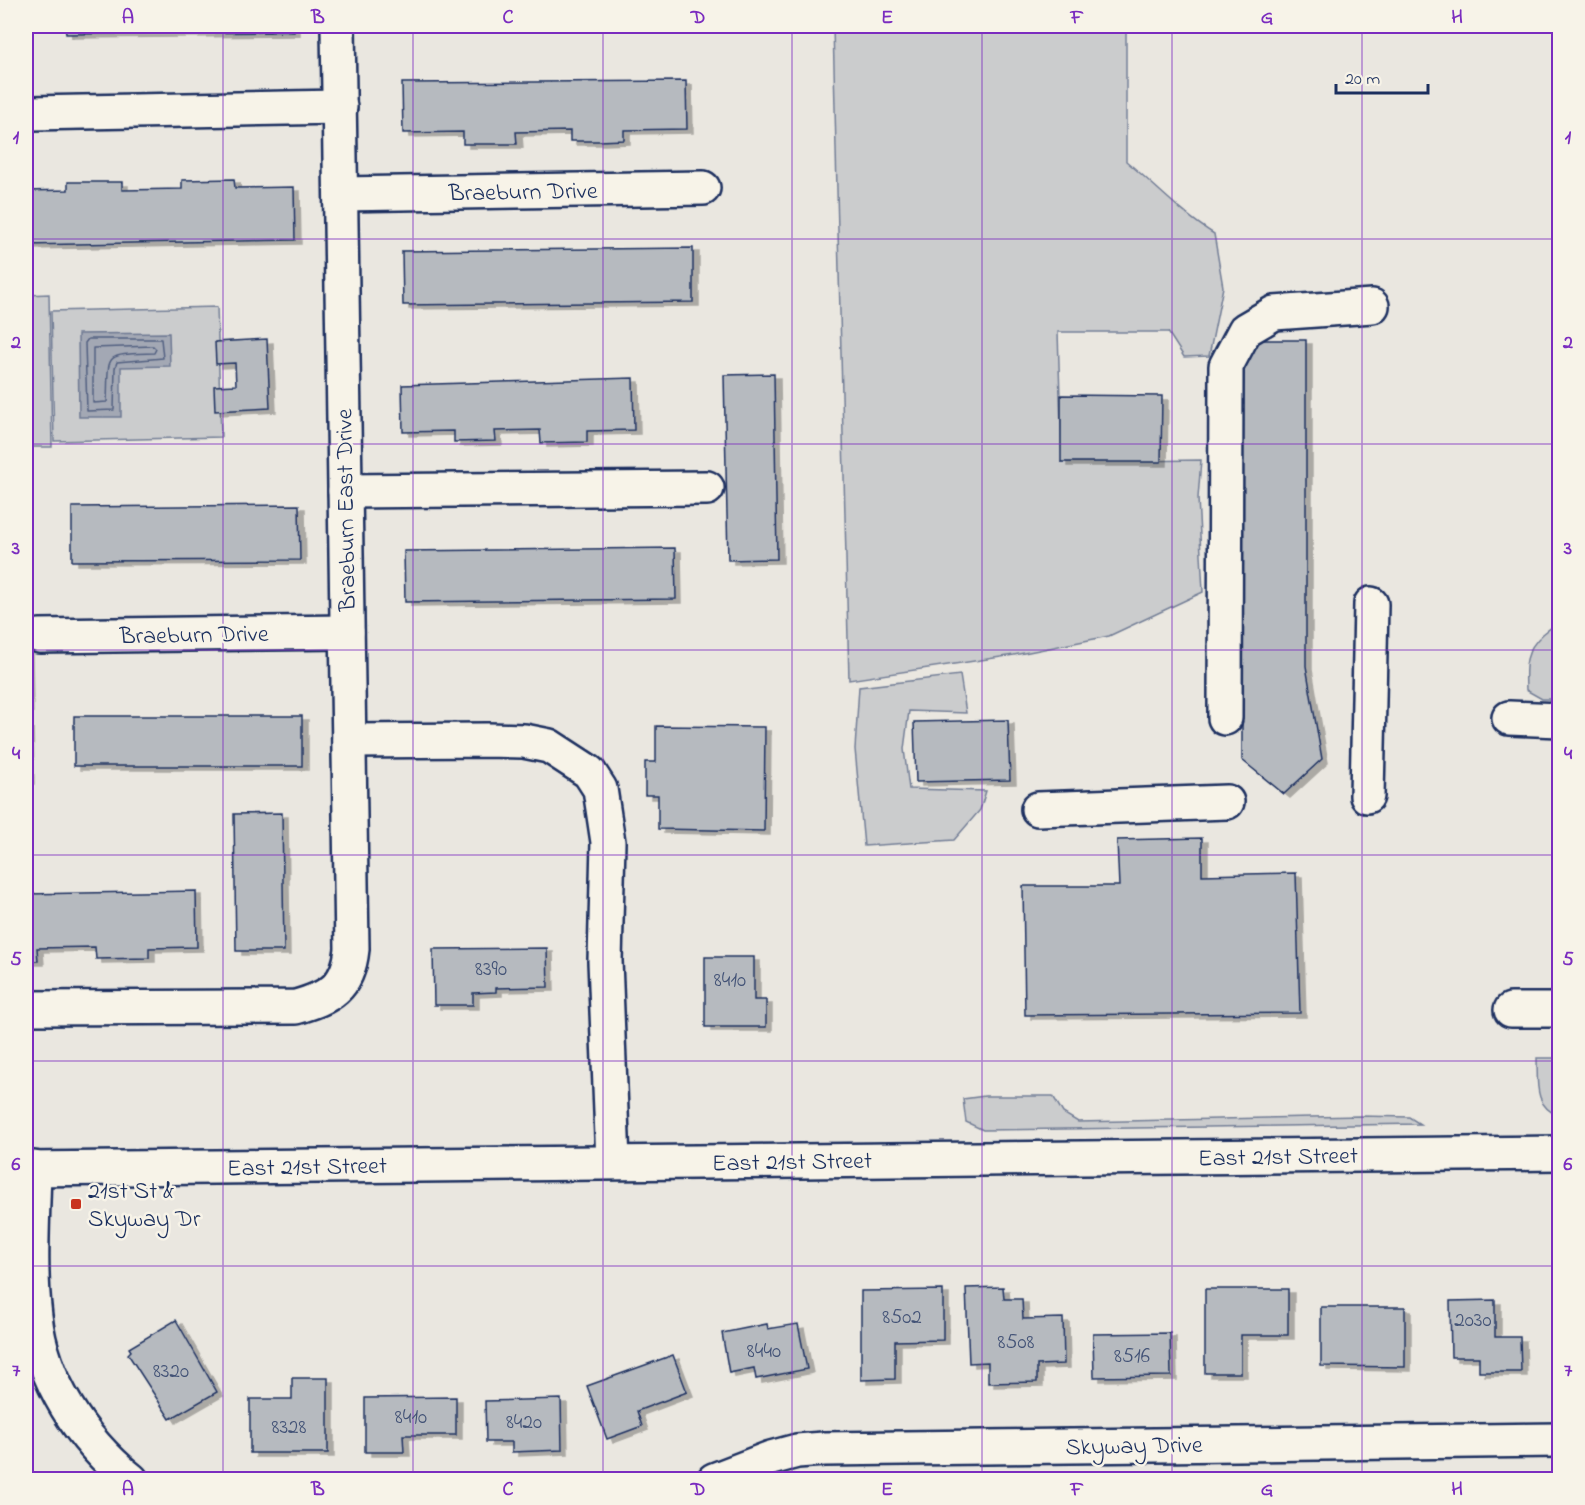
<svg xmlns="http://www.w3.org/2000/svg" width="1585" height="1505" viewBox="0 0 1585 1505" font-family="'Indie Flower',sans-serif">
<style>
.green{fill:#cbcccd;stroke:#737e96;stroke-width:1.5}
.water{fill:#a3a8b4;stroke:#6d7892;stroke-width:1.5}
.lines{fill:none;stroke-linecap:round;stroke-linejoin:round}
.shore{stroke:#515f80;stroke-width:1.5}
.building{fill:#b6babf;stroke:#1b2f5e;stroke-width:1.5;filter:url(#shadow)}
.minor-casing{stroke:#1b2f5e;stroke-width:38}
.major-casing{stroke:#1b2f5e;stroke-width:38}
.minor{stroke:#f7f3e8;stroke-width:33}
.major{stroke:#f7f3e8;stroke-width:33}
.grid{fill:none;stroke:#7b2cbf;stroke-width:1.5;stroke-opacity:0.55}
.poi-dot{fill:#c8321e;stroke:#f7f3e8;stroke-width:2}
.labels{text-anchor:middle;stroke-width:5;stroke-linejoin:round;paint-order:stroke}
.number-label{font-size:21px;fill:#425276}
.street-label{font-size:24px;fill:#1b2f5e;stroke:#f7f3e8}
.poi-label{font-size:24px;fill:#1b2f5e;stroke:#f7f3e8;text-anchor:start}
.neatline{fill:none;stroke:#7b2cbf;stroke-width:2}
.grid-label{font-size:20px;text-anchor:middle;font-weight:bold;fill:#7b2cbf}
</style>
<defs>
<filter id="shadow"><feDropShadow dx="6" dy="4" stdDeviation="0" flood-color="#0004"/></filter>
</defs>
<rect width="100%" height="100%" fill="#eae7e0"/>
<filter id="ink" filterUnits="userSpaceOnUse"><feTurbulence type="fractalNoise" baseFrequency=".0167" numOctaves="2"/><feDisplacementMap in="SourceGraphic" scale="12" xChannelSelector="R" yChannelSelector="G"/><feConvolveMatrix kernelMatrix="1 2 1 2 8 2 1 2 1" color-interpolation-filters="sRGB"/></filter>
<g filter="url(#ink)">
<g class="green">
<path d="M833 26H1126V161C1155 185 1182 214 1214 234L1223 287 1209 356 1184 357 1168 332H1058L1062 462 1201 460 1198 498 1203 592 1109 636 1014 655 849 680Z"/>
<polygon points="49,294 52,447 26,447 26,295"/>
<polygon points="217,307 221,437 54,441 51,311"/>
<path d="M1559 625V699H1542L1526 690C1525 666 1524 651 1543 634 1549 629 1552 626 1559 625Z"/>
<polygon points="960,675 966,713 909,711 904,749 909,789 986,791 980,810 954,840 864,846 855,749 859,687"/>
<path d="M1537 1058H1559V1116C1533 1106 1538 1082 1537 1058Z"/>
<polygon points="985,1096 1053,1096 1063,1113 1078,1122 1360,1116 1409,1117 1420,1124 983,1130 966,1122 963,1099"/>
</g>
<polygon class="water" points="169,333 170,366 121,367 121,417 79,417 78,334"/>
<g class="lines">
<g class="shore">
<polygon points="88,339 161,339 163,358 117,362 115,368 114,410 87,411 85,343"/>
<path d="M153 346 156 349 154 353C102 355 109 352 107 402L93 403V348Z"/>
</g>
</g>
<g class="building">
<polygon points="65,26 294,26 294,32 66,34"/>
<polygon points="686,81 687,129 624,130 624,140 599,141 570,141 570,131 516,132 517,144 463,144 463,132 403,133 402,83"/>
<polygon points="234,179 235,188 294,187 295,240 26,245 26,191 68,190 68,182 122,182 122,190 182,189 182,180"/>
<polygon points="693,248 693,302 403,305 402,251"/>
<polygon points="267,339 270,408 215,411 214,386 236,385 235,363 216,364 215,342"/>
<polygon points="1242,340 1306,340 1306,666 1322,759 1284,794 1242,760"/>
<polygon points="774,374 777,559 728,560 724,375"/>
<polygon points="633,378 634,430 587,431 587,442 541,443 540,430 495,431 496,441 454,442 454,431 403,432 402,385"/>
<polygon points="1061,395 1162,396 1161,462 1061,462"/>
<polygon points="299,505 300,560 72,561 72,507"/>
<polygon points="675,548 676,599 405,602 404,551"/>
<polygon points="26,646 28,780 26,780"/>
<rect x="74" y="716" width="228" height="50"/>
<polygon points="1008,720 1010,780 916,782 914,722"/>
<polygon points="656,726 765,727 764,831 658,829 658,795 645,795 645,762 656,762"/>
<polygon points="282,813 284,951 236,951 234,814"/>
<polygon points="1202,838 1202,875 1296,873 1300,1013 1025,1015 1023,886 1119,886 1117,840"/>
<polygon points="196,891 197,947 149,948 149,958 96,959 95,947 37,948 38,961 26,961 26,894"/>
<polygon points="547,948 548,987 496,988 496,992 473,993 473,1005 434,1005 433,949"/>
<polygon points="705,957 754,957 754,1000 766,1000 766,1027 705,1027"/>
<polygon points="1003,1287 1004,1299 1022,1299 1023,1319 1063,1318 1064,1364 1037,1365 1037,1382 988,1383 988,1362 969,1363 966,1288"/>
<polygon points="1205,1289 1288,1289 1288,1335 1241,1335 1241,1373 1205,1373"/>
<polygon points="943,1290 943,1340 895,1341 895,1379 861,1380 861,1291"/>
<polygon points="1495,1300 1495,1337 1520,1337 1521,1372 1479,1372 1479,1357 1451,1357 1450,1301"/>
<polygon points="1321,1307 1405,1307 1405,1367 1321,1366"/>
<polygon points="176,1320 217,1392 170,1419 128,1354 131,1351 129,1348"/>
<polygon points="767,1324 768,1329 798,1324 807,1369 756,1379 754,1368 729,1373 722,1333"/>
<polygon points="1170,1333 1171,1376 1094,1377 1093,1334"/>
<polygon points="673,1355 687,1392 637,1411 642,1426 607,1439 587,1386"/>
<polygon points="292,1378 328,1378 328,1453 250,1453 250,1399 292,1399"/>
<polygon points="456,1397 456,1435 403,1435 404,1452 365,1452 365,1398"/>
<polygon points="561,1399 562,1450 512,1452 512,1442 486,1442 485,1401"/>
</g>
<g class="lines">
<defs>
<g id="minor">
<polyline points="31,113 340,107"/>
<polyline points="342,194 703,188"/>
<polyline points="345,491 707,488"/>
<polyline points="40,636 347,632"/>
<polyline points="1225,718 1226,366 1245,330 1274,313 1372,306"/>
<polyline points="1509,718 1560,720"/>
<polyline points="349,741 487,740 524,741 549,746 589,772 600,789 608,842 605,961 613,1162"/>
<polyline points="1367,796 1371,604"/>
<polyline points="1038,809 1227,802"/>
<path d="M26 1008 296 1007C330 997 348 988 352 949L338 26"/>
<polyline points="1511,1010 1560,1010"/>
<path d="M34 1168C33 1217 29 1268 35 1316 42 1380 81 1440 131 1480"/>
<polyline points="714,1480 771,1458 797,1451 824,1449 1560,1440"/>
</g>
<polyline id="major" points="26,1169 1560,1153"/>
</defs>
<use href="#minor" class="minor-casing"/>
<use href="#major" class="major-casing"/>
<use href="#minor" class="minor"/>
<use href="#major" class="major"/>
</g>
</g>
<path class="grid" d="M223 26V1480M413 26V1480M603 26V1480M792 26V1480M982 26V1480M1172 26V1480M1362 26V1480M26 239H1560M26 444H1560M26 650H1560M26 855H1560M26 1061H1560M26 1266H1560"/>
<rect class="poi-dot" x="70" y="1198" width="12" height="12" rx="3"/>
<g class="labels">
<g class="number-label">
<text x="491" y="975">8390</text>
<text x="730" y="986">8410</text>
<text x="902" y="1323">8502</text>
<text x="1473" y="1326">2030</text>
<text x="1016" y="1348">8508</text>
<text x="764" y="1357">8440</text>
<text x="1132" y="1362">8516</text>
<text x="171" y="1377">8320</text>
<text x="411" y="1423">8410</text>
<text x="524" y="1428">8420</text>
<text x="289" y="1433">8328</text>
</g>
<g class="street-label">
<text transform="translate(523 191) rotate(-1)" y="8">Braeburn Drive</text>
<text transform="translate(345 510) rotate(-91)" y="8">Braeburn East Drive</text>
<text transform="translate(194 634) rotate(-1)" y="8">Braeburn Drive</text>
<text transform="translate(1278 1156) rotate(-1)" y="8">East 21st Street</text>
<text transform="translate(792 1161) rotate(-1)" y="8">East 21st Street</text>
<text transform="translate(307 1166) rotate(-1)" y="8">East 21st Street</text>
<text transform="translate(1134 1445) rotate(-1)" y="8">Skyway Drive</text>
</g>
<g class="poi-label">
<text x="88" y="1198">21st St &amp;<tspan x="88" dy="28">Skyway Dr</tspan></text>
</g>
</g>
<rect width="1585" height="1505" fill="none" stroke="#f7f3e8" stroke-width="66"/>
<path d="M1336 84v9h92v-9" fill="none" stroke="#1b2f5e" stroke-width="3"/>
<text x="1345" y="84" font-size="18" fill="#1b2f5e" stroke="#f7f3e8" stroke-width="4.5" paint-order="stroke">20 m</text>
<rect x="33" y="33" width="1519" height="1439" class="neatline"/>
<g class="grid-label">
<text x="128" y="23">A</text>
<text x="318" y="23">B</text>
<text x="508" y="23">C</text>
<text x="698" y="23">D</text>
<text x="887" y="23">E</text>
<text x="1077" y="23">F</text>
<text x="1267" y="23">G</text>
<text x="1457" y="23">H</text>
<text x="16" y="143">1</text>
<text x="1568" y="143">1</text>
<text x="16" y="348">2</text>
<text x="1568" y="348">2</text>
<text x="16" y="554">3</text>
<text x="1568" y="554">3</text>
<text x="16" y="759">4</text>
<text x="1568" y="759">4</text>
<text x="16" y="965">5</text>
<text x="1568" y="965">5</text>
<text x="16" y="1170">6</text>
<text x="1568" y="1170">6</text>
<text x="16" y="1376">7</text>
<text x="1568" y="1376">7</text>
<text x="128" y="1495">A</text>
<text x="318" y="1495">B</text>
<text x="508" y="1495">C</text>
<text x="698" y="1495">D</text>
<text x="887" y="1495">E</text>
<text x="1077" y="1495">F</text>
<text x="1267" y="1495">G</text>
<text x="1457" y="1495">H</text>
</g>
</svg>
